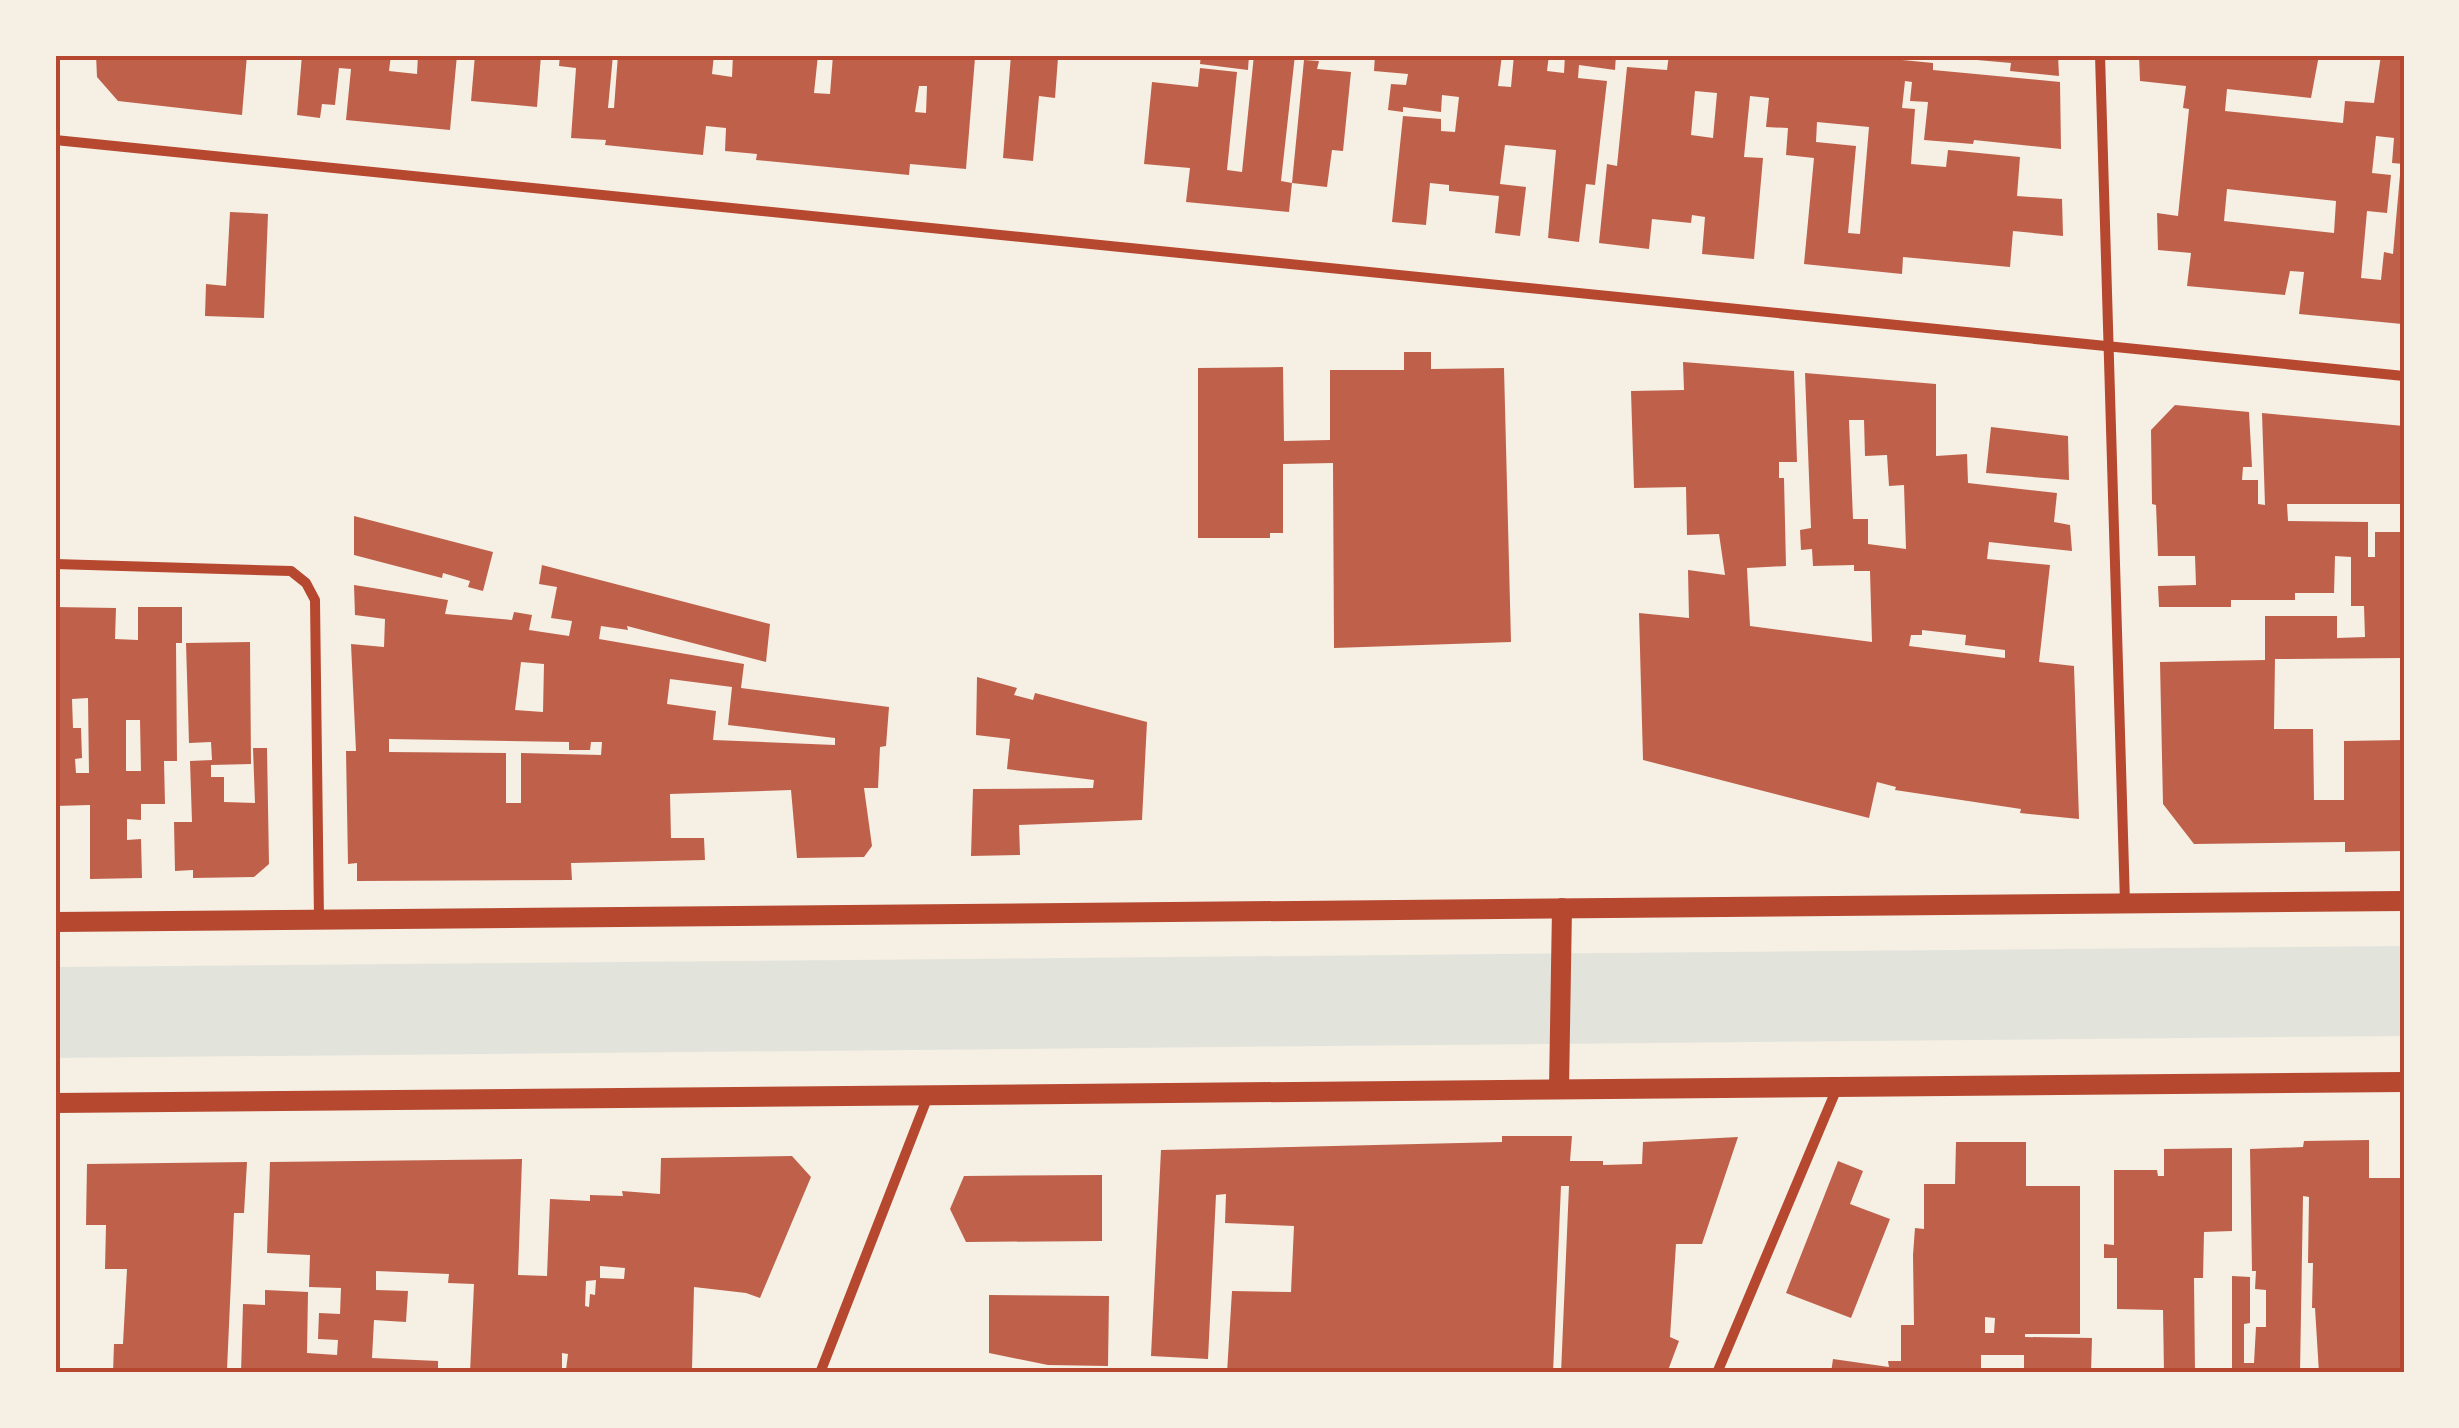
<svg xmlns="http://www.w3.org/2000/svg" width="2459" height="1428" viewBox="0 0 2459 1428" font-family="'Work Sans',sans-serif">
<style>
.green{fill:#e2e4dc}
.building{fill:#bf614a;fill-rule:evenodd}
.lines{fill:none;stroke-linecap:round;stroke-linejoin:round}
.minor{stroke:#b5482f;stroke-width:10}
.secondary{stroke:#b5482f;stroke-width:20}
.neatline{fill:none;stroke:#b5482f;stroke-width:4}
</style>
<rect width="100%" height="100%" fill="#f6efe4"/>
<polygon class="green" points="2404,946 2404,1036 55,1058 55,967"/>
<g class="building">
<polygon points="96,55 247,55 242,115 118,101 97,77"/>
<polygon points="302,55 391,55 389,71 417,74 418,55 457,55 450,130 346,120 351,69 339,68 335,105 322,104 320,118 297,115"/>
<polygon points="475,55 541,55 537,107 471,101"/>
<path d="M560 55H613L608 108H614L618 55H714L712 74 732 77 733 55H818L814 93 830 94 833 55H1000V60L975 58 966 169 910 164 909 175 756 160 757 154 725 151 726 128 706 126 703 155 605 145 606 140 571 138 576 68 559 66ZM919 86H927L926 113 915 112Z"/>
<polygon points="1011,55 1047,55 1058,58 1055,98 1039,96 1033,161 1003,158"/>
<polygon points="1201,55 1249,55 1248,70 1200,64"/>
<polygon points="1254,55 1295,55 1281,181 1292,183 1289,212 1186,202 1190,168 1144,164 1152,82 1198,87 1200,68 1237,72 1227,170 1242,172"/>
<polygon points="1375,55 1502,55 1498,86 1511,87 1514,55 1549,55 1547,71 1564,73 1565,55 1616,55 1615,70 1579,65 1578,78 1607,81 1595,185 1586,184 1579,242 1548,238 1556,150 1505,145 1500,184 1526,187 1520,236 1495,233 1499,196 1449,191 1449,185 1430,183 1426,225 1392,222 1403,116 1441,119 1441,131 1455,132 1459,97 1442,95 1441,112 1403,107 1403,112 1388,110 1391,84 1406,85 1408,74 1374,71"/>
<path d="M1669 55H1882V58L1933 63V70L2060 82 2061 149 1974 140 1973 144 1924 140 1928 102 1910 101 1912 82 1905 81 1902 108 1915 109 1911 164 1946 167 1948 150 2020 157 2017 196 2062 199 2063 236 2013 231 2010 267 1903 257 1902 274 1804 264 1814 158 1786 155 1788 128 1766 127 1769 98 1750 96 1744 157 1763 158 1754 259 1702 254 1705 217 1692 215 1691 223 1652 219 1649 249 1599 243 1607 164 1617 166 1627 67 1667 70ZM1695 91 1717 93 1713 138 1691 135ZM1817 122 1869 127 1860 234 1848 233 1856 146 1816 142Z"/>
<polygon points="1954,55 2058,55 2059,76 2010,71 2011,63 1954,58"/>
<path d="M2139 55H2319L2311 98 2227 89 2225 111 2343 123 2345 101 2374 103 2381 55H2404V164L2392 163 2394 138 2376 136 2372 173 2391 175 2387 213 2367 211 2361 278 2381 280 2384 252 2393 254 2400 175H2404L2402 324 2299 314 2304 272 2290 271 2285 295 2187 286 2191 253 2158 250 2157 213 2178 216 2189 109 2183 108 2186 86 2140 81ZM2227 189 2336 201 2334 233 2224 221Z"/>
<polygon points="1304,60 1319,61 1317,69 1351,72 1343,151 1332,150 1327,187 1292,183"/>
<polygon points="230,212 268,214 264,318 205,316 206,284 226,286"/>
<polygon points="1404,352 1431,352 1431,369 1504,368 1511,642 1334,648 1333,463 1283,464 1283,533 1270,533 1270,538 1198,538 1198,368 1283,367 1284,441 1330,440 1330,370 1404,370"/>
<path d="M1683 362 1794 371 1797 462H1779V478H1784L1786 566 1747 568 1750 626 1872 642 1870 571H1854V565L1813 566 1812 549 1801 550 1800 530 1811 528 1805 373 1936 384V456L1967 454 1968 483 2057 493 2054 522 2070 525 2072 551 1989 542 1987 559 2050 565 2039 662 2074 666 2079 819 2020 813 2021 809 1895 790 1896 787 1877 782 1869 818 1643 760 1639 613 1689 618 1688 570 1725 575 1719 534 1687 535 1686 487 1634 488 1631 391 1684 390ZM1849 420H1864L1865 456 1887 455 1889 486 1904 485 1906 549 1868 544V519H1853ZM1922 630 1966 635 1965 645 2005 650V658L1909 646 1911 635H1922Z"/>
<polygon points="2175,405 2249,412 2252,467 2243,467 2242,480 2258,480 2258,504 2265,505 2262,413 2404,426 2404,504 2287,504 2288,521 2368,522 2368,557 2375,557 2375,532 2404,532 2404,658 2275,659 2274,729 2313,729 2314,800 2344,800 2344,741 2404,740 2404,851 2345,852 2345,842 2194,844 2163,804 2160,662 2265,660 2265,616 2337,616 2337,638 2365,637 2364,606 2351,606 2351,557 2335,556 2334,593 2295,593 2295,600 2231,600 2231,607 2159,607 2158,586 2196,585 2195,556 2158,556 2156,505 2152,504 2151,430"/>
<polygon points="1991,427 2068,436 2069,480 1986,473"/>
<polygon points="354,516 493,552 483,591 468,587 470,581 443,573 442,578 354,555"/>
<path d="M542 565 770 624 766 662 627 626 628 630 601 626 599 639 744 664 741 688 889 707 886 746 880 747 878 788H864L872 846 864 857 797 858 791 790 670 794 671 838H704L705 860 571 863 572 880 357 881V863L348 864 346 751H356L351 644 384 647 385 619 355 615 354 585 448 600 445 614 512 620 514 612 532 615 529 630 569 636 572 621 551 618 557 587 539 584ZM521 662 544 664 543 712 515 710ZM670 679 732 687 728 725 835 738V745L713 740 716 711 667 704ZM389 739 569 742V750H590L591 742H602L601 755 521 753V803H506V753L389 752Z"/>
<path d="M55 607 116 608 115 639 138 640V607H182V643H176L177 761H164L165 804H141V820L127 819V840L141 839 142 878 90 879V805L55 806ZM88 698 89 773H76L75 759 82 758 81 728H73L72 699ZM126 720H140L141 771H126Z"/>
<polygon points="250,642 251,764 211,765 211,777 224,777 224,802 255,803 253,748 267,748 269,864 254,877 193,878 193,870 175,871 174,822 192,822 190,761 212,760 211,742 189,743 186,643"/>
<polygon points="977,677 1017,688 1014,695 1033,700 1035,693 1147,722 1142,820 1019,825 1020,855 971,856 973,789 1093,788 1094,780 1007,769 1010,739 976,735"/>
<polygon points="1502,1136 1572,1136 1570,1161 1603,1161 1603,1165 1642,1164 1643,1142 1738,1137 1702,1244 1676,1244 1670,1337 1679,1341 1667,1373 1561,1373 1569,1186 1561,1186 1553,1373 1227,1373 1232,1291 1291,1292 1294,1226 1225,1223 1226,1194 1216,1195 1208,1359 1151,1356 1161,1150 1502,1142"/>
<polygon points="2369,1140 2369,1178 2404,1178 2404,1373 2319,1373 2315,1308 2312,1308 2313,1263 2308,1263 2309,1197 2303,1196 2300,1373 2232,1373 2232,1276 2250,1277 2250,1323 2244,1324 2244,1363 2254,1363 2256,1327 2266,1327 2266,1290 2255,1289 2256,1271 2252,1271 2250,1149 2303,1147 2304,1141"/>
<path d="M1956 1142H2026V1186H2080V1334H2025V1337L2092 1338 2091 1373H2024V1355H1981V1373H1831L1833 1359 1889 1367 1888 1361H1901V1325H1914L1913 1255 1915 1228 1924 1229V1184H1955ZM1985 1317 1995 1318 1994 1333H1985Z"/>
<polygon points="2232,1148 2232,1231 2204,1232 2203,1278 2194,1278 2195,1373 2164,1373 2163,1310 2117,1309 2117,1258 2104,1258 2104,1244 2114,1245 2114,1170 2157,1170 2158,1176 2164,1176 2164,1149"/>
<path d="M792 1156 811 1177 760 1298 746 1293 694 1287 692 1369 718 1370V1373H581L566 1370 568 1354 562 1353V1373H470L474 1284 448 1283 449 1274 376 1271V1290L408 1291 406 1322 374 1320 372 1358 438 1361V1373H241L243 1304 265 1305V1290L308 1292 307 1353 337 1355 338 1340 318 1339 319 1313 340 1314 341 1288 309 1287 310 1255 267 1253 270 1162 522 1159 518 1275 547 1276 550 1199 590 1201V1195L623 1196 622 1191 660 1194 661 1158ZM600 1266 625 1268 624 1279 600 1278ZM596 1280 595 1295 590 1294 589 1307 585 1306 586 1281Z"/>
<polygon points="1838,1161 1863,1171 1850,1204 1890,1219 1851,1318 1786,1293"/>
<polygon points="247,1162 244,1213 234,1213 227,1370 214,1370 214,1373 113,1373 114,1344 123,1344 127,1269 105,1269 106,1225 86,1225 87,1164"/>
<polygon points="1102,1175 1102,1241 966,1242 950,1209 964,1176"/>
<polygon points="989,1295 1109,1296 1108,1366 1048,1365 989,1353"/>
</g>
<g class="lines">
<g class="minor">
<polyline points="2100,55 2125,903"/>
<polyline points="55,140 2404,376"/>
<polyline points="55,564 291,571 306,583 315,600 319,919"/>
<polyline points="820,1373 928,1096"/>
<polyline points="1717,1373 1837,1088"/>
</g>
<g class="secondary">
<polyline points="55,922 2404,901"/>
<polyline points="1559,1089 1562,908"/>
<polyline points="55,1103 2404,1082"/>
</g>
</g>
<rect width="2459" height="1428" fill="none" stroke="#f6efe4" stroke-width="115"/>
<rect x="58" y="58" width="2344" height="1312" class="neatline"/>
</svg>
